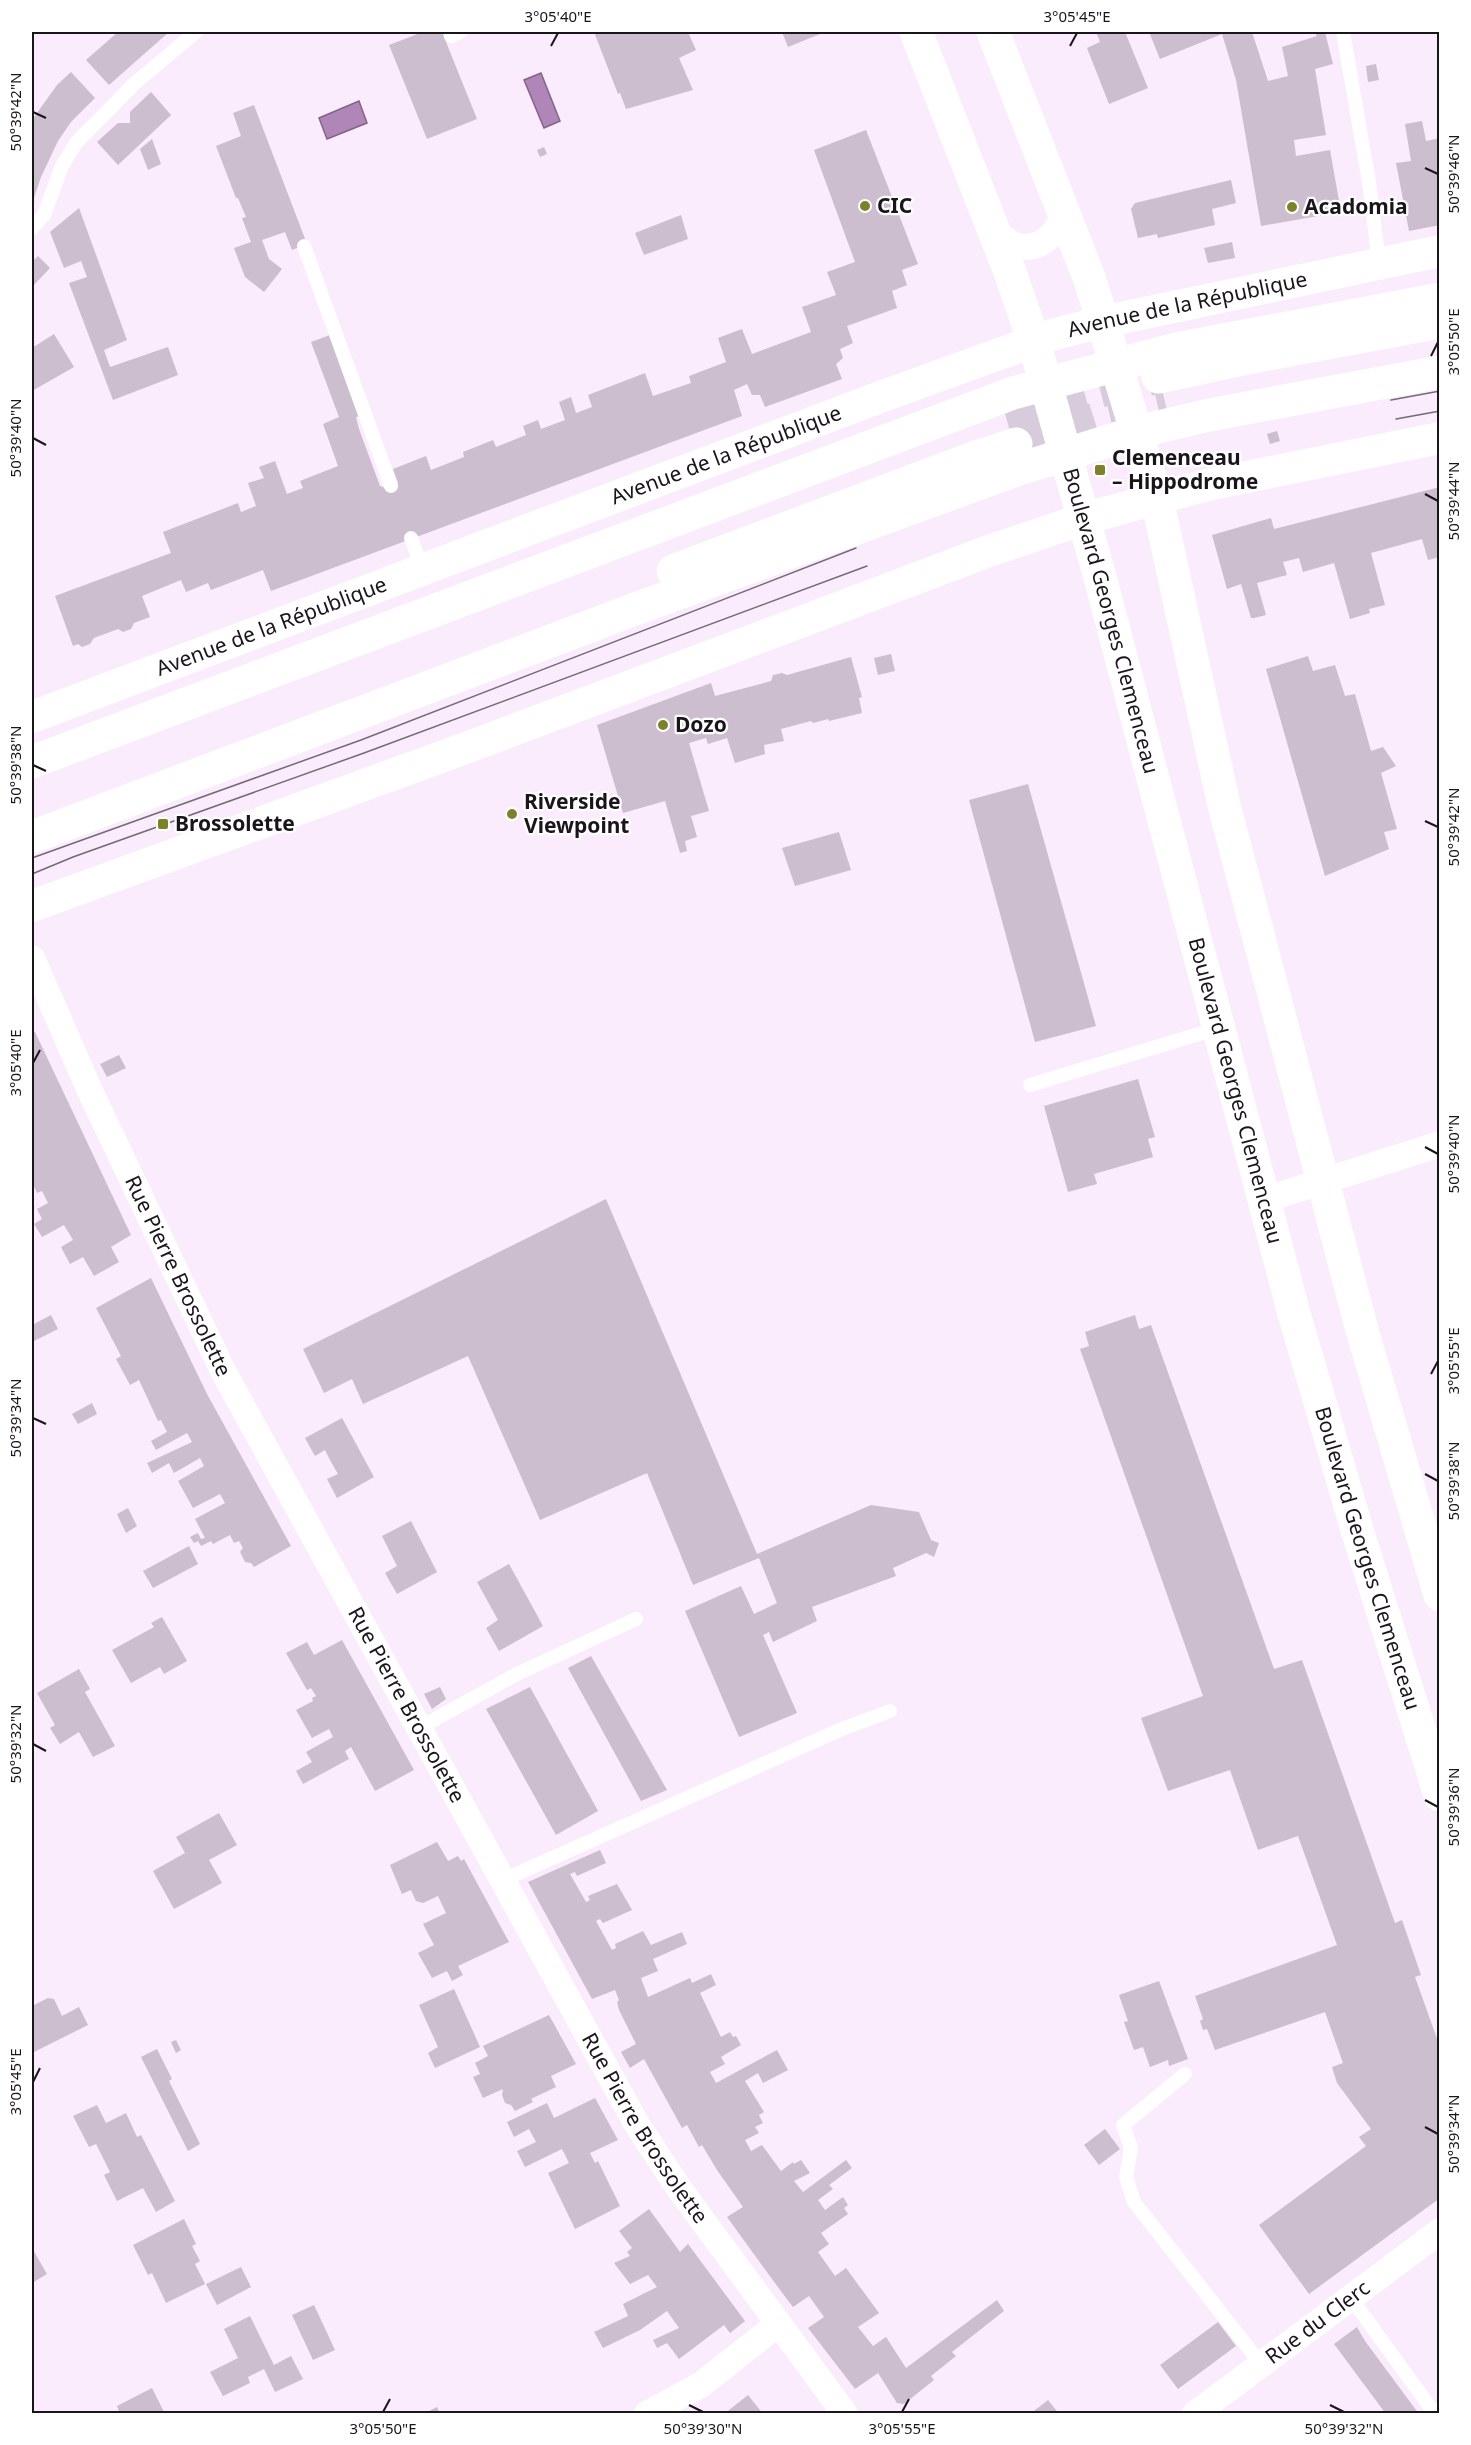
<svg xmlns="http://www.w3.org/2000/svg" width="1471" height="2445" viewBox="0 0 1471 2445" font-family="'Noto Sans',sans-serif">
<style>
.water{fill:#b085b7;stroke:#836388;stroke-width:1.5}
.building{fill:#ccbece}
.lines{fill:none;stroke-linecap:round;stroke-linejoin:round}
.primary-tunnel{stroke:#d8cbdb;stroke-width:33;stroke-dasharray:33 16;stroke-linecap:butt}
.service{stroke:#fff;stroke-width:14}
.minor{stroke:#fff;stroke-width:26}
.tertiary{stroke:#fff;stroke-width:32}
.secondary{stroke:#fff;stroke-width:33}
.primary{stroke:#fff;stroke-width:33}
.tram{stroke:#746b75;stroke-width:1.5}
.ticks{fill:none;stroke:#1a151b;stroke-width:2}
.poi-dot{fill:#7d812a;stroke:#fff;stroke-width:2}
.labels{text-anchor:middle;stroke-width:4.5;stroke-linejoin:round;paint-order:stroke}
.poi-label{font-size:21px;font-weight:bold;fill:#1a151b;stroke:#fff;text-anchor:start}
.street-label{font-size:21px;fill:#1a151b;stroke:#fff}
.neatline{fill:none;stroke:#1a151b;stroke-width:2}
.ticks-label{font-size:15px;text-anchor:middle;fill:#1a151b}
</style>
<rect width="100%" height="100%" fill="#faebfd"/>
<g class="water">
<polygon points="541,73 560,121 544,128 524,80"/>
<polygon points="359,101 367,123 327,139 319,118"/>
</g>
<g class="building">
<polygon points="118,32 169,32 109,85 86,60"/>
<polygon points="423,32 442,32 477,119 427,139 389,45"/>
<polygon points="594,32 688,32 696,50 679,58 693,90 626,109 620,93 618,94"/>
<polygon points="782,32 825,32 788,47"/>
<polygon points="1096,32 1125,32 1148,88 1109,104 1087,48 1100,42"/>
<polygon points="1149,32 1252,32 1268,81 1288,76 1282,47 1317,36 1314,32 1325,32 1333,64 1315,69 1326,135 1294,140 1296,156 1330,150 1341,212 1261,226 1236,80 1222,34 1160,59"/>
<polygon points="1376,64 1379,80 1368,82 1366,66"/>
<polygon points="71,72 95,98 71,122 58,141 41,177 32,204 32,120 57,85"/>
<polygon points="151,92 171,115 118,165 97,142 118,123 130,123 130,112"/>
<polygon points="254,105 307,244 292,250 285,232 262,240 269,259 282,269 264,292 245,277 234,248 251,242 242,218 246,217 238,198 236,198 216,146 241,136 233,113"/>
<polygon points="1422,121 1426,141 1440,138 1440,225 1409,231 1396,163 1411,161 1405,124"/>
<polygon points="866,130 918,264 902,270 907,285 892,291 897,308 847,326 853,343 840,349 843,358 836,364 842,379 765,407 760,395 752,395 747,384 734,390 742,416 271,591 263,570 211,590 208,583 186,592 181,580 142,596 150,617 134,623 131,629 123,632 118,629 94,638 90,644 82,647 78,644 73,646 55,596 171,553 163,532 238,503 241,512 256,506 248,483 264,478 259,467 275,461 287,494 303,488 300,481 338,466 323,424 339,417 311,342 330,335 360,416 356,417 359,429 380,486 385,488 398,483 393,469 426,456 431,470 464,457 463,452 493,440 496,447 526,435 523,426 538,420 541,429 565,420 559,402 571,397 576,413 592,407 588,395 645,373 653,396 691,383 689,376 726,362 718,338 742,329 752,354 811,332 802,307 836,295 827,272 855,262 814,150"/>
<polygon points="152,139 161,164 148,170 140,149"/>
<polygon points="544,147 547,154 540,157 537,150"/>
<polygon points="1231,180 1236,203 1212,209 1215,225 1158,238 1157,234 1138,238 1131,209 1135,203"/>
<polygon points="79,208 127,340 104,350 110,367 168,347 178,375 113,400 69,283 87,277 81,261 64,268 50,232"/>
<polygon points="681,215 688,239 644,255 635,233"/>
<polygon points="1232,242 1235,258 1208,263 1204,248"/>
<polygon points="38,256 50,268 32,287 32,262"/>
<polygon points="54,334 74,367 32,391 32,348"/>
<polygon points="1277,431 1280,441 1270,444 1267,434"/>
<polygon points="1440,487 1440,557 1428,560 1422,539 1371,553 1385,605 1369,609 1370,613 1350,619 1334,563 1303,572 1299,558 1283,562 1287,575 1257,583 1266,615 1254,618 1251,618 1241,584 1227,589 1212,535 1271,518 1274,529"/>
<polygon points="891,654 895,671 878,675 874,658"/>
<polygon points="1308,656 1313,671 1335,665 1345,696 1355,694 1371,751 1383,747 1396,766 1381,773 1397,829 1384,832 1389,849 1325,876 1266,669"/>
<polygon points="851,657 862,697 859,698 862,713 829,721 828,719 813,723 811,721 781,729 784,741 764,745 765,754 735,763 727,738 708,744 706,738 689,743 709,811 691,816 697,837 685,841 687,851 680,853 665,801 623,813 597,725 711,683 715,696 771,681 773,675 782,673 787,675"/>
<polygon points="1028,784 1096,1026 1035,1042 969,800"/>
<polygon points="839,832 851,870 795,886 782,848"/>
<polygon points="32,1032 35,1032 131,1235 111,1247 119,1262 94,1276 83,1257 70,1264 61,1247 73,1240 64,1225 42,1237 34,1224 42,1219 37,1209 48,1203 42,1191 37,1193 32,1182"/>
<polygon points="119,1055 126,1068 107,1077 100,1064"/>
<polygon points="1138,1079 1155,1137 1148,1139 1153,1157 1094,1174 1097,1184 1068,1192 1044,1106"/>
<polygon points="606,1199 757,1554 871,1505 919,1512 931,1540 939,1543 934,1557 926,1553 893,1568 896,1576 812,1607 817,1621 773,1642 769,1632 763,1635 797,1713 739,1737 685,1611 741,1586 754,1614 777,1603 759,1558 693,1585 647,1473 540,1520 468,1356 363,1404 352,1379 324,1393 303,1349"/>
<polygon points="151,1278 207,1394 291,1546 254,1567 251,1563 245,1562 240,1552 243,1548 239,1541 234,1543 230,1535 213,1544 211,1541 201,1546 198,1541 194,1543 190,1537 198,1533 201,1539 205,1538 195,1519 225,1503 220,1494 193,1508 178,1481 204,1466 200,1458 174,1473 169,1463 152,1473 147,1463 192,1442 187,1433 156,1450 151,1441 167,1432 161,1420 158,1421 139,1380 130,1385 116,1359 121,1356 96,1308"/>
<polygon points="51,1315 58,1329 32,1342 32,1325"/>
<polygon points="1135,1315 1139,1329 1151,1325 1274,1669 1302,1660 1395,1923 1402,1920 1421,1975 1415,1977 1440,2047 1440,2198 1309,2294 1259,2225 1366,2146 1359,2137 1371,2129 1337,2083 1332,2067 1343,2063 1325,2012 1215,2050 1207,2029 1203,2030 1200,2021 1203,2019 1195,1996 1337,1945 1298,1836 1258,1850 1230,1770 1168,1791 1141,1718 1203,1696 1080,1349 1089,1346 1085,1332"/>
<polygon points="92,1403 97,1414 78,1424 72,1414"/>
<polygon points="342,1418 374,1477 337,1498 327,1479 338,1474 331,1462 325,1450 315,1456 305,1438"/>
<polygon points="128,1508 137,1526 126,1533 117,1514"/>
<polygon points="411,1521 437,1572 397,1594 385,1573 397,1566 382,1536"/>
<polygon points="189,1546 198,1564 153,1588 143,1571"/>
<polygon points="509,1564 543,1626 499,1651 486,1628 498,1620 477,1582"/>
<polygon points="162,1617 187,1661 164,1674 160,1667 131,1683 112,1650 154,1627 151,1623"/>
<polygon points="342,1640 414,1770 375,1791 351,1747 345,1751 349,1759 303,1784 296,1771 312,1762 306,1752 333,1737 329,1729 312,1738 296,1710 313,1701 312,1698 316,1696 311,1688 307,1690 286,1653 307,1642 314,1655"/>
<polygon points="591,1656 667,1790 641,1801 568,1668"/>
<polygon points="79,1669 90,1689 85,1692 115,1746 93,1757 79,1732 60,1744 50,1728 55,1725 37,1693"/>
<polygon points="440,1687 446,1699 432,1709 424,1694"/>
<polygon points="530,1687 598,1811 556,1835 486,1709"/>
<polygon points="219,1813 237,1845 209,1860 222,1883 174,1909 153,1871 185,1853 176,1837"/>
<polygon points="437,1842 448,1861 458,1856 461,1861 464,1859 509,1942 458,1966 463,1975 452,1981 447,1971 432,1978 418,1953 434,1945 423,1924 446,1913 438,1896 423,1903 416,1901 411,1890 402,1894 390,1865"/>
<polygon points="600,1850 606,1863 577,1876 575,1872 570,1874 586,1902 590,1900 588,1896 617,1884 632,1910 603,1923 600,1919 596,1921 612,1950 616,1948 615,1944 643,1931 651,1945 682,1932 687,1944 653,1959 658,1971 641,1978 648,1997 690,1978 692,1983 711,1974 716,1985 700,1993 721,2037 730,2032 733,2037 736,2036 741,2045 721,2057 725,2064 710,2072 716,2083 777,2050 788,2070 763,2083 758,2073 745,2081 764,2112 759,2115 763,2123 755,2127 759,2133 745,2140 751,2151 762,2145 781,2171 793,2162 794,2164 801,2160 810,2173 794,2181 803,2192 846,2160 852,2168 829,2185 833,2189 818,2200 825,2210 843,2197 848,2205 844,2208 848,2214 821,2233 829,2244 818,2252 835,2276 846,2268 879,2313 858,2327 873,2346 886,2337 906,2368 997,2300 1004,2311 952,2352 956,2356 931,2376 934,2380 904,2404 897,2403 878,2373 855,2389 852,2385 808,2328 824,2317 809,2296 793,2307 783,2294 727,2217 743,2207 717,2170 702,2145 699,2147 687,2125 682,2128 644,2059 630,2068 621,2052 636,2044 619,2010 617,2002 619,2000 615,1990 592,1999 528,1882"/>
<polygon points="1159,1981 1188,2059 1169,2066 1168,2060 1150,2067 1143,2047 1134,2050 1124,2022 1128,2021 1119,1995"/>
<polygon points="454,1989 480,2047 435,2068 428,2053 438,2047 419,2005"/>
<polygon points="48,1998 54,1999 62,2016 79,2007 88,2025 32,2053 32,2006"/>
<polygon points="549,2015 576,2064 551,2076 556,2087 531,2099 533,2102 515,2111 511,2105 505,2103 502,2095 503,2089 483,2098 473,2077 480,2074 475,2063 488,2056 483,2046"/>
<polygon points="176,2040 181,2050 176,2053 171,2042"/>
<polygon points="157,2049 172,2079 169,2081 200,2144 188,2151 141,2057"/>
<polygon points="595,2098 618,2140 590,2153 595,2163 598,2161 620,2206 575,2229 548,2173 569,2163 562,2149 525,2167 517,2151 536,2142 529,2129 514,2137 507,2122 547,2103 554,2118"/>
<polygon points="97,2105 106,2123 126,2113 137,2137 141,2135 175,2201 156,2212 143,2188 117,2201 104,2175 110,2172 96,2144 89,2147 73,2116"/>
<polygon points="1105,2129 1120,2149 1099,2165 1084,2145"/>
<polygon points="649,2209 680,2252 688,2244 745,2321 730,2333 724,2325 679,2359 667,2343 657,2348 653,2340 679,2328 667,2311 640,2330 603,2348 594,2332 628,2316 623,2304 657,2287 648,2275 630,2284 614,2263 630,2256 627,2252 632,2248 619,2231"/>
<polygon points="184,2219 196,2244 192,2246 200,2261 195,2264 205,2284 166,2303 152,2273 148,2275 133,2245"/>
<polygon points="32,2248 47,2274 32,2283"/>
<polygon points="241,2267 251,2287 217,2305 206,2284"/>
<polygon points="314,2305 335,2350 313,2360 292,2315"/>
<polygon points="250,2316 274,2365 291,2356 303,2379 275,2392 264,2369 248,2377 250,2383 223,2396 210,2372 238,2358 224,2329"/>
<polygon points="1218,2322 1236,2346 1178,2389 1160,2365"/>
<polygon points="1357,2327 1365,2341 1419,2414 1386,2414 1334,2344"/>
<polygon points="152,2388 165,2414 120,2414 117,2406"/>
<polygon points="748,2395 763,2414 724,2414"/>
<polygon points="1048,2400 1059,2414 1030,2414"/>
<polygon points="437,2407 440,2414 423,2414"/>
</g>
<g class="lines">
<g class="primary-tunnel">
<polyline points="1006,417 1092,393 1158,377"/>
<polyline points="1016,444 1095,419 1165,402"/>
</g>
<g class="service">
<polyline points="1343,32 1369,182 1379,263"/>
<polyline points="451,36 460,32"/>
<polyline points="32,228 44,215 62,166 76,143 135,83 196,32"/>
<polyline points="304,246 391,486"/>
<polyline points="411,538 423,570"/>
<polyline points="1030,1085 1219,1028"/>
<polyline points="419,1728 519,1673 636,1619"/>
<polyline points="503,1880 842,1729 890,1711"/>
<polyline points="1185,2074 1123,2125 1131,2148 1126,2177 1134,2202 1261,2364"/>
<polyline points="1351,2298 1435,2414"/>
</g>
<g class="minor">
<path d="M992 227C999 234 1006 242 1015 245 1040 253 1060 232 1064 210"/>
<path id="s1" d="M32 958 90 1091 223 1371 636 2123 678 2187 845 2414"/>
<polyline points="1264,1200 1440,1144"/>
<polyline points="647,2414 702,2384 778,2324"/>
<path id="s2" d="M1195 2414 1440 2231"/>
</g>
<g class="tertiary">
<path id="s3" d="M32 717 883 396 1055 334 1102 322 1440 251"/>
<polyline points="32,906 474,745 989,551 1083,519 1207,485 1440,438"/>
</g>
<g class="secondary">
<path id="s4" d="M916 32 1010 272 1034 342 1101 581 1293 1310 1358 1533 1440 1795"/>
<polyline points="993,32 1090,280 1157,499 1224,805 1362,1330 1440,1595"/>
</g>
<g class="primary">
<polyline points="1158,377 1252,357 1435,323"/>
<polyline points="673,571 973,458 1016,444"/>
<polyline points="32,762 1013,393 1176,349 1440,299"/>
<polyline points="32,837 638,608 1019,469 1137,432 1209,415 1440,372"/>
</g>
<g class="tram">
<polyline points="1391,400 1440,391"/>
<polyline points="1396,419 1440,411"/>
<polyline points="32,858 361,740 856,548"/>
<polyline points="32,874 73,857 364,753 867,566"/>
</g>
</g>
<path class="ticks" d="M551 46 558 33M1070 46 1077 33M33 112 46 118M1425 168 1438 174M1431 356 1438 342M33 438 46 445M1425 494 1438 501M33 765 46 771M1425 821 1438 827M33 1063 40 1050M1425 1147 1438 1154M1431 1374 1438 1361M33 1418 46 1424M1425 1474 1438 1481M33 1744 46 1751M1425 1800 1438 1807M33 2082 40 2068M1425 2127 1438 2134M689 2405 703 2412M1330 2405 1344 2412M383 2412 390 2399M902 2412 909 2399"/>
<g class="poi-dot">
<circle cx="865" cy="206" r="6"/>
<circle cx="1292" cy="207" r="6"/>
<rect x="1094" y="464" width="12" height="12" rx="3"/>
<circle cx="663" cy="725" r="6"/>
<circle cx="512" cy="814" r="6"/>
<rect x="157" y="818" width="12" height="12" rx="3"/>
</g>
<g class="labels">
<g class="poi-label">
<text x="877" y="213">CIC</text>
<text x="1304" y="214">Acadomia</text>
<text x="1112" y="465">Clemenceau<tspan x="1112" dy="24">– Hippodrome</tspan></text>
<text x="675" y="732">Dozo</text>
<text x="524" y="809">Riverside<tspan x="524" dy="24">Viewpoint</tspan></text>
<text x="175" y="831">Brossolette</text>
</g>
<g class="street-label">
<text dy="7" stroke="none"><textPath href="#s3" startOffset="1228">Avenue de la République</textPath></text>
<text dy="7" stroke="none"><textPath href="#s3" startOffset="742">Avenue de la République</textPath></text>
<text dy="7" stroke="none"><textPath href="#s4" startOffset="621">Boulevard Georges Clemenceau</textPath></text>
<text dy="7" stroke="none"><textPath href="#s3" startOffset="256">Avenue de la République</textPath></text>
<text dy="7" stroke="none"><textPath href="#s4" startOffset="1107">Boulevard Georges Clemenceau</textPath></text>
<text dy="7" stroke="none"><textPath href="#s1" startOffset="350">Rue Pierre Brossolette</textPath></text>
<text dy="7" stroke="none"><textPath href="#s4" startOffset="1593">Boulevard Georges Clemenceau</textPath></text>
<text dy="7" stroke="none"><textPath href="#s1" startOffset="836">Rue Pierre Brossolette</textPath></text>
<text dy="7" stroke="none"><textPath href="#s1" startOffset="1322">Rue Pierre Brossolette</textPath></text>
<text dy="7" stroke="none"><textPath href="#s2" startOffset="153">Rue du Clerc</textPath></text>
</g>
</g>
<rect width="1471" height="2445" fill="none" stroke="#ffffff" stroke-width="66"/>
<rect x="33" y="33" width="1405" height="2379" class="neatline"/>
<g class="ticks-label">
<text x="558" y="22">3°05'40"E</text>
<text x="1077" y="22">3°05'45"E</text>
<text transform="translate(16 112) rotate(-90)" y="5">50°39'42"N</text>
<text transform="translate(1454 174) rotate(-90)" y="5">50°39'46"N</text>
<text transform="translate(1454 342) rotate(-90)" y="5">3°05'50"E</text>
<text transform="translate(16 438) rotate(-90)" y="5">50°39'40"N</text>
<text transform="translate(1454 501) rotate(-90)" y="5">50°39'44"N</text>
<text transform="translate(16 765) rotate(-90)" y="5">50°39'38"N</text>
<text transform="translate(1454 827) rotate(-90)" y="5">50°39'42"N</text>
<text transform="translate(16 1063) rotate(-90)" y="5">3°05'40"E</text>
<text transform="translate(1454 1154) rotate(-90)" y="5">50°39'40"N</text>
<text transform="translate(1454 1361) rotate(-90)" y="5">3°05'55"E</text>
<text transform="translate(16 1418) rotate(-90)" y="5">50°39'34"N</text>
<text transform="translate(1454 1481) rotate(-90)" y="5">50°39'38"N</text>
<text transform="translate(16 1744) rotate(-90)" y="5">50°39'32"N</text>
<text transform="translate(1454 1807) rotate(-90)" y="5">50°39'36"N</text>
<text transform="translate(16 2082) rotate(-90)" y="5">3°05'45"E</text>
<text transform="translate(1454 2134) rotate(-90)" y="5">50°39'34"N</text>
<text x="383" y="2434">3°05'50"E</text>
<text x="703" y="2434">50°39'30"N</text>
<text x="902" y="2434">3°05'55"E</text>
<text x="1344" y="2434">50°39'32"N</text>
</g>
</svg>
